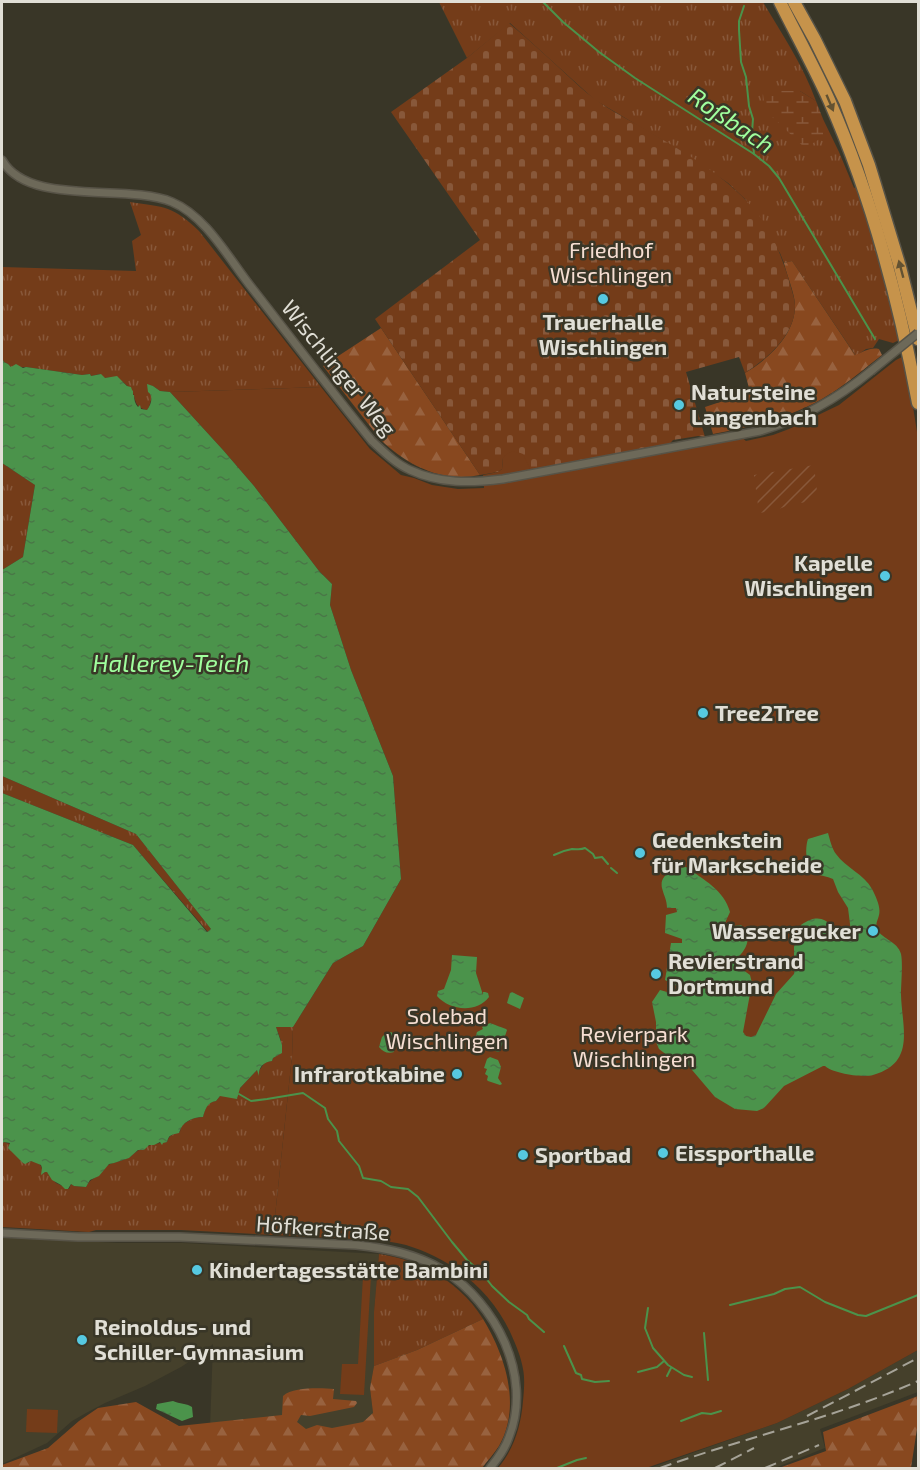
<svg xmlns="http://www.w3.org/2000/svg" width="920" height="1470" viewBox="0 0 920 1470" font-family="'Exo 2',sans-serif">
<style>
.built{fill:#45402b}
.grass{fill:url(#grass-tufts)}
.forest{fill:url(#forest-firs)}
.wetland{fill:url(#wetland-marsh)}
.cemetery{fill:url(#cemetery-stones)}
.park{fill:#743c19}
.garden{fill:url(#garden-furrows)}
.water{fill:url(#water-ripples)}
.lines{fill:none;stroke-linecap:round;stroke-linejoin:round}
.stream{stroke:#4b934b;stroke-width:2}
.street-casing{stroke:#575347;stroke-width:10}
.highway-casing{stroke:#575347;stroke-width:15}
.street{stroke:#6d6959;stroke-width:7}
.highway{stroke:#c6934b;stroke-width:12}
.rail{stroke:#a6a398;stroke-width:2;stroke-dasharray:12 6;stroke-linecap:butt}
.street-bridge-casing{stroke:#575347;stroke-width:10;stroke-linecap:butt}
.street-bridge{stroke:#6d6959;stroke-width:7}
.oneway{fill:#635232}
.poi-dot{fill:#56c9e1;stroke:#393627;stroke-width:2}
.labels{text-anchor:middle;stroke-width:5;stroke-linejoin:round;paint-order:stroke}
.park-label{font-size:22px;fill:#f6ded2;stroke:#393627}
.poi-label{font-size:22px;font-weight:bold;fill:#e1dfd6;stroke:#393627;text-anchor:start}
.street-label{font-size:22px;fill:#e1dfd6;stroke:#393627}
.water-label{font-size:24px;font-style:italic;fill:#a0ff9d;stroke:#393627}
</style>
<defs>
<pattern id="grass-tufts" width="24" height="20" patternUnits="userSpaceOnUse" patternTransform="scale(1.5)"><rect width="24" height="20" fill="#743c19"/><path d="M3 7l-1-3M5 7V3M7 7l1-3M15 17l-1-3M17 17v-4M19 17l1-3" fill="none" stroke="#88583a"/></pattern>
<pattern id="forest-firs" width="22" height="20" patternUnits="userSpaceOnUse" patternTransform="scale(1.5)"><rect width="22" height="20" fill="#88481f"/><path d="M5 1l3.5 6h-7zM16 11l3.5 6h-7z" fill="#98623f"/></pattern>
<pattern id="wetland-marsh" width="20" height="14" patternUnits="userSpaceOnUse" patternTransform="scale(1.5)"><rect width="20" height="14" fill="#743c19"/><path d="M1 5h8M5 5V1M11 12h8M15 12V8" fill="none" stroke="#88583a"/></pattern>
<pattern id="cemetery-stones" width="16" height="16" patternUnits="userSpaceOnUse" patternTransform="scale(1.5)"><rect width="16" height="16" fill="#743c19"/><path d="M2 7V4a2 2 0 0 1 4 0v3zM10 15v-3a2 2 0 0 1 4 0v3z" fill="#88583a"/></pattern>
<pattern id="garden-furrows" width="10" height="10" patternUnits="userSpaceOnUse" patternTransform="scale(1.5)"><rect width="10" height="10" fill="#743c19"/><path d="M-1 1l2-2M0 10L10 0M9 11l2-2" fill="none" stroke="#88583a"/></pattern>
<pattern id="water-ripples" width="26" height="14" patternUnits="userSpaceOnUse" patternTransform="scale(1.5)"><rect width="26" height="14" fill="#4b934b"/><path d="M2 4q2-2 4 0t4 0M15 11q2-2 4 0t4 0" fill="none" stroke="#497747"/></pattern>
</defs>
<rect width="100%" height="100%" fill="#393627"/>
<g class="built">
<polygon points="2,1237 119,1243 183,1243 379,1254 374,1312 374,1366 370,1388 373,1413 364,1446 210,1428 213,1344 204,1352 181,1367 145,1386 105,1403 86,1413 72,1421 47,1443 2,1464"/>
<polygon points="918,1350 918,1392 820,1429 825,1448 775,1468 650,1468 777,1423 848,1389"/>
</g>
<g class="grass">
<path d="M439 2H763C782 34 803 65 816 101L800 91H774L823 137V119L839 152 854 188 856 187 879 259 899 340 893 343 879 339 873 348 866 349 856 356 792 261 784 263 780 253 745 199 728 183 679 150 595 100 510 23 467 58Z"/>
<path d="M130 202C165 207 173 206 199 231L321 387 170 392 160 391 153 386 147 385 152 397 149 407 147 410C134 407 137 402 132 391 129 386 121 381 117 377L104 378 100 374 91 376 90 374 82 375 26 367H11L8 364 4 362 2 358V267L136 271 132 241 141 235Z"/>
<polygon points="2,463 35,485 23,557 2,570"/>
<polygon points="2,776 136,834 211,929 208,932 133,845 2,793"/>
<path d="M299 1018 293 1027 292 1056 273 1235 181 1230H96L89 1232 2 1227V1144L4 1142 10 1144V1145L23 1163H28L31 1161C40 1162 43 1166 42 1174L45 1172H47L56 1183 69 1189 71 1184 74 1186 86 1187C90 1179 94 1179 100 1174 104 1171 105 1166 110 1164 115 1162 122 1161 128 1158 134 1155 130 1156 136 1152 143 1146 157 1143 167 1142 169 1135 173 1134 180 1132L181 1126C188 1121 193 1117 203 1117 205 1109 207 1102 216 1101L220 1096 240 1088 257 1070 259 1071 265 1062 272 1061 273 1058C288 1050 280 1040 276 1027Z"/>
<path d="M379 1254C421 1260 460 1282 483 1319L417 1350 374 1366V1312Z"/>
</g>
<g class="forest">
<path d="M792 261 855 355C864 352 869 347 879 349L882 355C865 368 848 383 830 394 794 417 754 426 713 434L705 407 750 392 745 373C769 359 796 334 795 304 794 291 787 276 784 263Z"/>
<path d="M381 328 480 475C474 476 467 477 461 477 430 477 401 460 380 439L323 366Z"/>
<path d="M483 1319C505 1355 522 1406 499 1446 494 1454 487 1461 482 1468H2V1465L48 1448 79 1421 98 1408 136 1402 179 1426 282 1415 283 1396C293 1387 320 1388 334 1389L333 1399 356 1401 357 1403 354 1407 310 1416 301 1415 297 1422 306 1429 317 1425 332 1428 363 1422 373 1413 370 1388 374 1366 417 1350Z"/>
<polygon points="918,1396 918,1422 911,1468 779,1468 826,1451 823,1432"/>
</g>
<polygon class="wetland" points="774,91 800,91 816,101 823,119 823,137 805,148 765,110 763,94"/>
<path class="cemetery" d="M509 23C529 40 548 57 567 75 576 83 585 92 595 99 608 109 623 117 638 125 681 151 730 176 761 218 774 236 782 258 789 280 791 289 795 298 795 306 795 335 767 359 745 373L739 357 686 372 705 437 698 436 673 440 665 449 532 474 503 458 502 469 498 472 480 475 375 319 480 240 391 112 467 58Z"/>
<g class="park">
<path d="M902 357 909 382 918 438V1350L848 1389 777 1423 646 1468H498C514 1449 521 1426 523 1401 524 1391 525 1379 523 1369 521 1357 516 1345 511 1334 491 1290 452 1259 406 1245 382 1239 357 1239 333 1238 313 1237 293 1236 273 1235L292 1056 293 1027 333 963 363 946 401 879 393 776 351 670 330 605 332 584 319 571 254 486 223 450 170 392 321 387 370 449 401 475 414 478 432 485 458 489 484 488 483 475 498 472 502 469 503 458C510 450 514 451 523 454L532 473 740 436 746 441 773 435 789 429 839 405 896 360Z"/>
<polygon points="363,1276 371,1276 364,1395 340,1394 342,1364 358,1364"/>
<polygon points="27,1409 58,1410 57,1433 26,1432"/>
</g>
<polygon class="garden" points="814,465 818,500 789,505 774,511 759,513 754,475"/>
<g class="water">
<path d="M2 358 4 362 8 364 11 367 16 364 23 368 26 367 82 375 90 374 91 376 101 374 105 378 117 376 127 386 131 387 132 390 133 391V395H134C134 399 135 404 138 407L140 405 141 409 147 410C151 405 154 396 148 392L147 384 153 386 160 391 170 392 223 450 254 486 319 571 332 584 330 605 351 670 393 776 401 879 363 946 333 963 293 1027H276L282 1045V1053L273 1058 272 1061C264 1062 258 1067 259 1076L257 1070 240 1088 237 1099 220 1096 216 1101C207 1102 205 1110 203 1117 192 1117 182 1122 179 1133 170 1135 169 1135 167 1142L163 1143 162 1145 160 1142 154 1145H149L144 1150H138L129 1158 114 1163 109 1164 99 1176 90 1180 86 1187 74 1186 71 1184 68 1189H65L61 1185 52 1180 47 1172H45L41 1175 42 1168 41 1165 31 1161 25 1164 23 1163 8 1148 10 1143 4 1142 2 1144V793L133 845 207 932 211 929 136 834 2 776V570L23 557 35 485 2 463Z"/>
<path d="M828 833C830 840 832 849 836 854 846 868 864 874 872 889 876 897 881 907 879 915 878 920 875 924 877 928 879 938 898 941 901 954 903 963 901 984 901 995 902 1028 916 1063 873 1075 862 1078 832 1073 825 1066H823L784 1086 764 1108 757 1111 735 1109 715 1097 687 1064 672 1059 659 1049 656 1042V1022L652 1002 660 990 681 996 684 985 680 982 677 986 665 980 671 943H682V939L665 933 666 915 677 912 676 908H667C667 900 664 896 662 888 659 874 675 868 686 867 704 880 724 890 730 912L724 925 727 927 741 925C754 936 746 951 735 960V964L750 975 752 983 743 1032 746 1036 751 1037 756 1035 776 994 794 974 795 961 794 960V947L801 925C827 907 828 932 851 932L848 908 838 892 833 879C827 876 820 876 814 873 805 868 805 847 808 839Z"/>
<path d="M452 955 477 957 476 973 483 995V992H485L488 993 489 997C476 1014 449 1010 437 996L438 991 444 989 451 970Z"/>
<polygon points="512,992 524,998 520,1009 507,1003 510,993"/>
<polygon points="490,1023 506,1029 507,1030 500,1051 498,1052 485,1047 484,1050 474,1047 473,1045 477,1032 483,1029 482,1027"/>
<path d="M387 1032H391L399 1038 388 1042 394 1052C388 1054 383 1052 379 1047L382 1037Z"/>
<polygon points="490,1057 498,1060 501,1067 498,1078 502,1084 500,1085 488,1081 487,1080 488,1076 485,1074 487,1069 484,1068 487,1059"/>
<path d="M173 1401C180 1404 186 1403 192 1407L193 1417 182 1421 156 1409 157 1404Z"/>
</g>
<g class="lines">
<g class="stream">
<polyline points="543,2 563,22 599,52 635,78 754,154 769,166 779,178 875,339"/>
<polyline points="744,6 739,21 739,30 741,62 746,77 749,106 753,119 752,132 754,154"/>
<path d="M554 855C560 852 566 850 572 849 578 849 581 850 585 848L593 854 595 858 602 857 608 864"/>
<polyline points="611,868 617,873"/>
<polyline points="239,1094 251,1101 267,1099 303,1093 325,1108 328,1119 337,1131 339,1141 359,1166 363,1178 381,1181 391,1187 408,1189 418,1197 452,1242 467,1260 482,1273 492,1286 509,1302 527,1315 529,1319 544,1332"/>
<polyline points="730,1305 774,1294 785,1289 800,1287 825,1302 858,1315 866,1316 918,1295"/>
<polyline points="648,1308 645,1328 653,1348 668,1365 684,1375 692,1377"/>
<polyline points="704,1333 708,1380"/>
<polyline points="564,1346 576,1373 581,1375 582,1379 595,1382 609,1381"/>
<polyline points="638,1372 657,1367 664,1361"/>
<polyline points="667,1376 671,1368"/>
<polyline points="681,1421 702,1413 711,1414 721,1411"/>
<polyline points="557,1468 577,1460 586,1458"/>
</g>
<defs>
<g id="street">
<path d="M2 160C28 207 126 183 172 202 206 216 229 259 252 288 292 339 331 391 372 441 384 452 396 464 410 470 440 484 471 483 503 479L760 431C802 419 837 399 871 371"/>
<path d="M2 1233 78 1237H180L356 1245C387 1248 416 1254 443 1270 496 1303 533 1376 509 1437 505 1449 498 1458 490 1468"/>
</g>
<g id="highway">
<path d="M780 2C796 34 814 67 829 100 872 197 899 300 918 403"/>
<polyline points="794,2 815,40 845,101 869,165 900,267 918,339"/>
</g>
</defs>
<use href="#street" class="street-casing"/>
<use href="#highway" class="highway-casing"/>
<use href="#street" class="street"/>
<use href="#highway" class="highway"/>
<g class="rail">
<polyline points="807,1416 918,1358"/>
<path d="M660 1468C746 1437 835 1418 918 1381"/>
<polyline points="715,1468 754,1448"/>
<polyline points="765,1468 819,1445"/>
</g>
<defs>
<polyline id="street-bridge" points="871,371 918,333"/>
</defs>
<use href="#street-bridge" class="street-bridge-casing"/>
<use href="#street-bridge" class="street-bridge"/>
</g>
<defs><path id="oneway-solid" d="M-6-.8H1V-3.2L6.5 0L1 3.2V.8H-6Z" transform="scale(1.5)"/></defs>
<g class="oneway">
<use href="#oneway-solid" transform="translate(830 103) rotate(67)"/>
<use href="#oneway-solid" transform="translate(901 269) rotate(-105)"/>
</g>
<g class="poi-dot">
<circle cx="603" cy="299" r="6"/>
<circle cx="679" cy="405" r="6"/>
<circle cx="885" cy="576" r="6"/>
<circle cx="703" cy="713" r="6"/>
<circle cx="640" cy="853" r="6"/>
<circle cx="873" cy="931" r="6"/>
<circle cx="656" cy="974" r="6"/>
<circle cx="457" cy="1074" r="6"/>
<circle cx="663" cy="1153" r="6"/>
<circle cx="523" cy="1155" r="6"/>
<circle cx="197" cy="1270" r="6"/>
<circle cx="82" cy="1340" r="6"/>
</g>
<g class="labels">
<g class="park-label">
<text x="611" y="258">Friedhof<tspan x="611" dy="25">Wischlingen</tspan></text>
<text x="447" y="1024">Solebad<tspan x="447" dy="25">Wischlingen</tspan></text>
<text x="634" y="1042">Revierpark<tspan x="634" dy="25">Wischlingen</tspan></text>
</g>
<g class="poi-label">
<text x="603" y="330" text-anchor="middle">Trauerhalle<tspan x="603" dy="25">Wischlingen</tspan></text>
<text x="691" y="400">Natursteine<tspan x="691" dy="25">Langenbach</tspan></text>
<text x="873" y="571" text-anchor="end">Kapelle<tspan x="873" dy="25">Wischlingen</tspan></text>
<text x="715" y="721">Tree2Tree</text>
<text x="652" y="848">Gedenkstein<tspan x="652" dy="25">für Markscheide</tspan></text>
<text x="861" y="939" text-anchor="end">Wassergucker</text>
<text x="668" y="969">Revierstrand<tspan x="668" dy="25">Dortmund</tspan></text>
<text x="445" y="1082" text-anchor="end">Infrarotkabine</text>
<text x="675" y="1161">Eissporthalle</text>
<text x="535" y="1163">Sportbad</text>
<text x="209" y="1278">Kindertagesstätte Bambini</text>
<text x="94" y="1335">Reinoldus- und<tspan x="94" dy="25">Schiller-Gymnasium</tspan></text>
</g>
<g class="street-label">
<text transform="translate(339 368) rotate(51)" y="8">Wischlinger Weg</text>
<text transform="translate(323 1228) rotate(4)" y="8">Höfkerstraße</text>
</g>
<g class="water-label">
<text transform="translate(731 121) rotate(34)" y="8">Roßbach</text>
<text x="171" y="672">Hallerey-Teich</text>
</g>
</g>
<rect width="920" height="1470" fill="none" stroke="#e1dfd6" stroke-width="6"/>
</svg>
